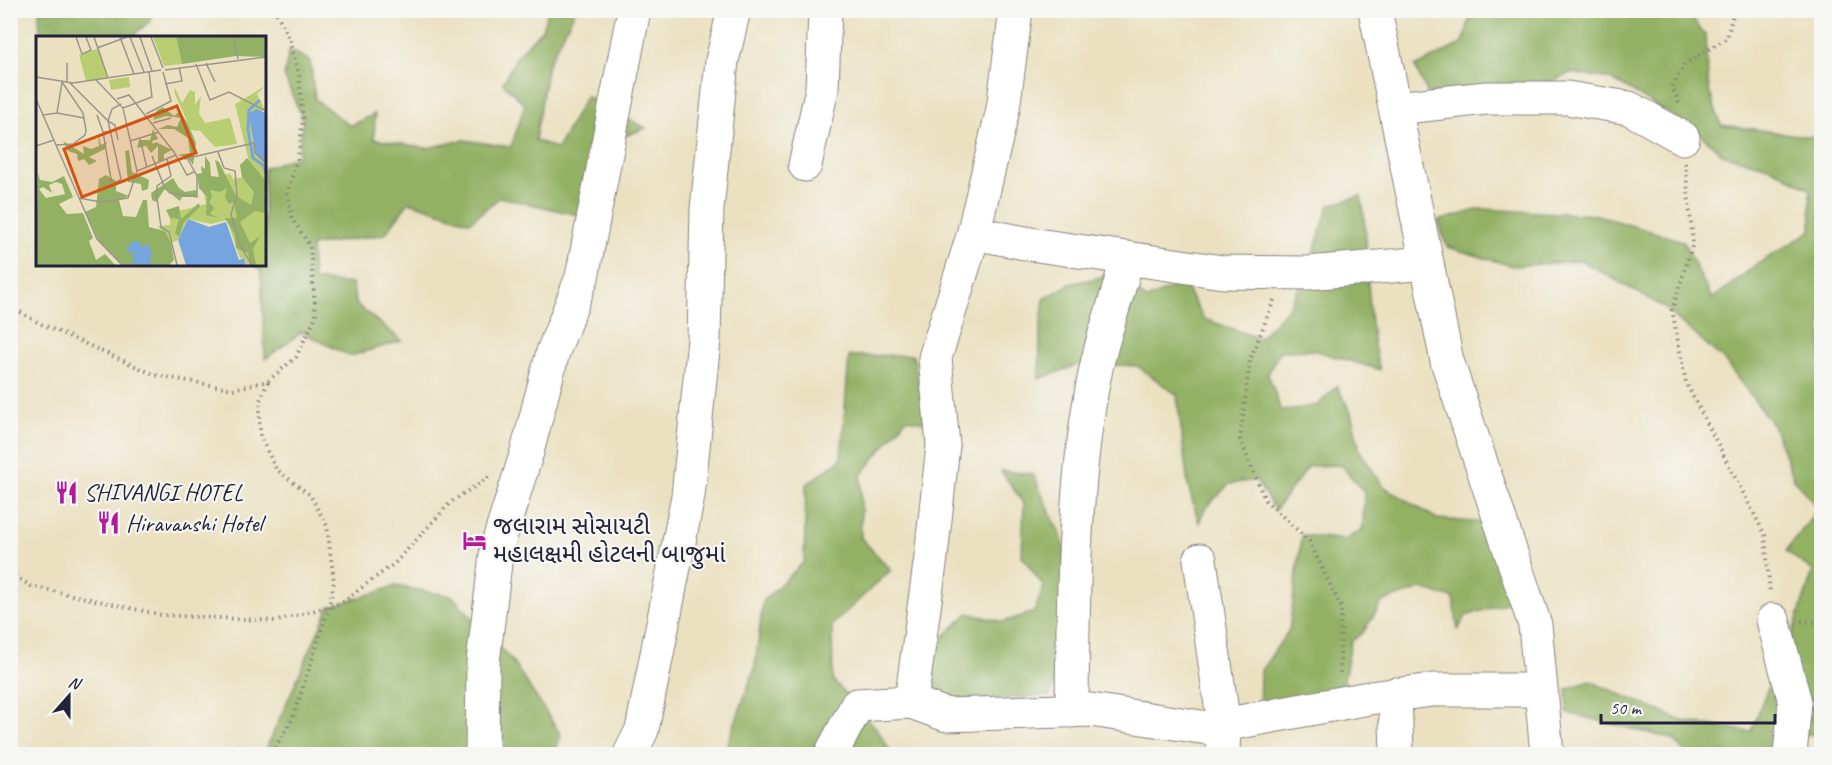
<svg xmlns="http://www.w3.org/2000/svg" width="1832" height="765" viewBox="0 0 1832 765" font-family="Caveat,'Noto Sans Gujarati',sans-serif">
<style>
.forest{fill:#92b164;stroke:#5a6a50;stroke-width:1.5}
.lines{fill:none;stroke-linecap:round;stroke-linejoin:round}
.minor-casing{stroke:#86827e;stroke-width:35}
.path{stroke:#86827e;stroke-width:4;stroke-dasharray:1.5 4.5;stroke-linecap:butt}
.minor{stroke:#fff;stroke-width:33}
.labels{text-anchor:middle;stroke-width:4.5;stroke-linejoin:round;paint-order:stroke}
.poi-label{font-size:24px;fill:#22223b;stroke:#f6f6f2;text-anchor:start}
.inset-river{fill:none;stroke:#75a4de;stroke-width:3}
.inset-road{fill:none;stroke:#9b958b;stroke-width:1.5}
.view{fill:#d45411;fill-opacity:0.15;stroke:#d45411;stroke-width:3}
.inset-edge{fill:none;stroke:#22223b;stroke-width:3}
</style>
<rect width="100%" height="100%" fill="#f6f6f2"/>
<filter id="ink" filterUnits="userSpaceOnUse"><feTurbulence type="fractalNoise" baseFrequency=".0167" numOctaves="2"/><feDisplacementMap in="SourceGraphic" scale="12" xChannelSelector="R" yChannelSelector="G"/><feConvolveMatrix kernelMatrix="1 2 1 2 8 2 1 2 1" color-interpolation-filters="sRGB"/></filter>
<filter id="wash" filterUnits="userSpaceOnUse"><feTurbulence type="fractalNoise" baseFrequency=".008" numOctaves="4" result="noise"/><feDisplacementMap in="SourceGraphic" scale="24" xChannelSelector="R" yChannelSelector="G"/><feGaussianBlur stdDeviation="1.35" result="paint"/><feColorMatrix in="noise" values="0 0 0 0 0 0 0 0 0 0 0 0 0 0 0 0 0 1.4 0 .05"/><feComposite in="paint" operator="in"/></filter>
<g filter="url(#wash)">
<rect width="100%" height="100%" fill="#ebe1c1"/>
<g class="forest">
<polygon points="39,11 149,11 151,20 135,34 136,37 40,37"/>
<polygon points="548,11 575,11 548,64 535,140 557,149 586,96 646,128 594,147 583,216 500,197 470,222 409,202 385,234 311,246 313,280 352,284 356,304 402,341 350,356 302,332 265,359 261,272 254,264 264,264 264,168 298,156 303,120 284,76 289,50 310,61 315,99 350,126 375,114 374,139 427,148 464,140 511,147 525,105 503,83 517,56 542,29"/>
<polygon points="1472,11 1687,11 1705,35 1709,91 1721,125 1821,138 1821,734 1792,735 1790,754 1687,754 1673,739 1567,713 1567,689 1590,681 1682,721 1751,732 1766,692 1789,644 1813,571 1786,551 1818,509 1794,479 1773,425 1723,359 1662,306 1582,261 1512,266 1447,247 1438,221 1480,209 1597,215 1683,241 1712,299 1756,265 1811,231 1810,189 1772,168 1722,154 1695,129 1611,79 1570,73 1532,91 1428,94 1415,67 1463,43"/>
<path d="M1361 196C1372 254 1363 314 1380 370L1313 350 1280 351 1268 374 1281 411 1318 405 1337 386 1351 413 1360 451 1383 486 1437 519 1501 524 1518 599 1466 616 1458 630 1453 598 1421 589 1382 602 1364 631 1351 642 1340 703 1259 718 1260 672 1289 630 1302 535 1345 540 1363 529 1364 492 1341 465 1309 466 1275 510 1256 480 1229 484 1204 510 1199 523 1188 486 1177 395 1137 366 1083 363 1039 379 1040 332 1044 299 1070 284 1109 275 1147 299 1183 283 1204 319 1259 338 1287 310 1307 273 1329 205Z"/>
<polygon points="913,355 926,422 906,419 861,475 861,538 891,570 832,625 833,680 877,729 892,754 724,754 755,667 763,601 804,562 806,485 841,459 849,356"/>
<polygon points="1001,471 1033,474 1063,541 1073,611 1050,696 911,702 928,652 968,613 1003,622 1034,612 1044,587 1022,556 1024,504"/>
<polygon points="396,586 452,596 513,662 561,735 555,754 264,754 329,607"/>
</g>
</g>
<g filter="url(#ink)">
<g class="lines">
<defs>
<g id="minor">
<polyline points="1375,10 1447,361 1535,625 1547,754"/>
<polyline points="1396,108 1486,98 1567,98 1629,108 1683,138"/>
<polyline points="805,165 822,89 825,10"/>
<polyline points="974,233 1030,244 1223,272 1307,273 1427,263"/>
<polyline points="1200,560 1224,725 1223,754"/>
<polyline points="1773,620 1795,702 1790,754"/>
<polyline points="1395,694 1397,754"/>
<polyline points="911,702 947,715 1091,710 1207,728 1369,698 1433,690 1541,690"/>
<path d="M1072 711C1073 600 1073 472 1097 364 1105 328 1119 294 1127 258"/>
<polyline points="482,754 483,662 497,547 527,452 553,352 582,277 634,10"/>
<polyline points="630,754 642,730 688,496 704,340 707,209 722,61 734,10"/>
<polyline points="831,754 857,705 911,702 931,557 943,445 935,358 972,239 1003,109 1016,10"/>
</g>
</defs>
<use href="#minor" class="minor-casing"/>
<g class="path">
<polyline points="1679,103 1672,87 1685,64 1727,38 1734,10"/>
<polyline points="1685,163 1693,243 1672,310 1686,383 1765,535 1770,593"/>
<polyline points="1274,300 1250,360 1240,439 1265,500 1309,541 1341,607 1340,675"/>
<polyline points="10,306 39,323 155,375 233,389 268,381 296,357 316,316 310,246 292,218 287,191 298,157 303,119 299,76 289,38 275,10"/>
<polyline points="268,382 260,400 260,436 276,469 310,495 327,526 334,582 329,607 293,718 271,754"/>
<polyline points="10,573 31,586 162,615 277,621 341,603 395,563 451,502 489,477"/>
<polyline points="1801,621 1822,623"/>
</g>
<use href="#minor" class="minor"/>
</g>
</g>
<defs>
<symbol id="restaurant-bare" viewBox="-9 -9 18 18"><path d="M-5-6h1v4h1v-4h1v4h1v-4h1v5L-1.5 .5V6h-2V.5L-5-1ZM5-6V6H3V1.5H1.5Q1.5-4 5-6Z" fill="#b5179e" stroke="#f6f6f2" stroke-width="2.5" paint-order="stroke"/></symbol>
<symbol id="hotel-bare" viewBox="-9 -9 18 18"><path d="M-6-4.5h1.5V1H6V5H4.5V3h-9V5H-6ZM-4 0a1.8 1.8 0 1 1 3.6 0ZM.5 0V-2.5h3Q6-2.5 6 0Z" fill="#b5179e" stroke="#f6f6f2" stroke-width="2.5" paint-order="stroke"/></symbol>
</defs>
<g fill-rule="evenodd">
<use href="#restaurant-bare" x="50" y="476" width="33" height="33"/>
<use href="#restaurant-bare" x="92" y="506" width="33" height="33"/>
<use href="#hotel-bare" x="458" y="524" width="33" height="33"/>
</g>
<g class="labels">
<g class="poi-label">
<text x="84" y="500">SHIVANGI HOTEL</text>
<text x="126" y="531">Hiravanshi Hotel</text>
<text x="493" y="534">જલારામ સોસાયટી<tspan x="493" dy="28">મહાલ‌ક્ષમી હોટલની બાજુમાં</tspan></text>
</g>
</g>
<g transform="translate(36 36)">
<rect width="230" height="230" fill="#ebe1c1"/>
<path d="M117 1H140L146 28 128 30ZM63 12 72 42 50 45 43 19ZM93 41 94 51 75 54 73 44ZM229 50 221 58 228 72 216 97 217 107 229 127V229H211L208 222H204L191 184 175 188 152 183 142 204 135 207 122 190 134 189V177L170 168 166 147 194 137 197 143 208 141 213 126 199 68ZM139 52 146 67 154 54 159 56V69L165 60 163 77 169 87 194 82 201 108 179 111 164 95 155 94 138 56Z" fill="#b9ce72"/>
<path d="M140 1H229V21L200 20 146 28ZM127 71 138 80 144 75 152 88 160 107 157 129 151 121 141 119 154 117 152 102 138 93H122L132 89 141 91 145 82 130 80 117 84 121 74ZM117 93 122 103 116 105 117 108 120 106 136 114 128 118V125H122V110L115 117 110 110 101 112 103 104H114ZM62 97 65 109 71 106 69 113 53 121 61 125 53 129 48 123 42 125 41 118 32 115 27 105 48 118 47 110 55 113 63 110ZM93 114 96 136 113 144 112 153 106 155 105 148 92 146 89 115ZM169 120 174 127 175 140 183 141 179 124 183 126 200 160 215 169 218 156 206 141 204 129 211 122 229 144V177L219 175 204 186 214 207 224 200 217 213 220 229H214L212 217 200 212 199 199 189 182H201L198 166 193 168 189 161 191 152 184 156 174 154 176 161 173 166 178 172 174 178 183 182 170 179 171 161 163 152 161 138 166 137 165 130 169 133ZM2 137 4 144 16 146 28 140 37 161 23 168 31 178 47 177 57 202 53 205 60 224 69 218 79 229H0ZM20 146 26 148 29 158 10 162 3 153 7 151 16 157 13 149ZM70 139 80 145V155L93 160 83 164 87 180 100 181 107 164H111L113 191 129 195 135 207 138 224 133 229H86L64 207 49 176 60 171 63 143ZM137 142 143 152 149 156 160 154 161 161H146L144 165 129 153 120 166 116 164 115 157ZM163 167 164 171 148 186 143 201 139 197 143 183 134 182 130 174 143 170 145 183Z" fill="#92b164" fill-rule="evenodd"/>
<path d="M221 73 229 77V128L219 117 213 77ZM152 183 173 191 190 186 203 224 208 222 210 229H150L142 204ZM100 205 106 208 103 214 110 208 114 211 116 221 113 224 116 229 95 227 100 217 93 220 96 215H91V209L95 211 94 207Z" fill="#75a4de"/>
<path class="inset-river" d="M224 64 213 74 212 94 217 122 228 130 230 138"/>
<path class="inset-road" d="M40 1 46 18 55 14 50 1M58 1 72 42M84 1 98 38M94 1 108 36M104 1 116 35M115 1 127 32M197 1 202 23M61 12 91 1M31 27V47M170 27 179 46M160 28 174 64 193 56 230 75M129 34 230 21M0 41 37 47 125 34M34 47 72 85 85 143 76 149 67 96H74M129 48 146 45 143 31M0 63 61 203 86 229M81 63 93 59 138 116 151 139 158 136M87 72 116 61 113 36M21 77 26 46M110 78 135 65 127 36M7 79 21 77 48 82M61 79 67 96M117 87 135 82M104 103 111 132M82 104 79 89 72 85 76 73 85 68M94 105 123 96M20 109 37 108 49 99 50 94 47 77 26 46M0 110 18 104M182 116 188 132 199 135 201 159 195 178 203 208 216 229M116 120 129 152 134 157 161 161V140L151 122M131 123 135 140 121 150V162L125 191 133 196 141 229M148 123 218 107 219 117 230 127M101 135 140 119M43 162 65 166 92 162 101 135 87 72 60 44"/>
<path class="view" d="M141 70 160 117 46 161 28 113Z"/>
<rect width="230" height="230" class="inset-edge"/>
</g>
<rect width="1832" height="765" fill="none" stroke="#f6f6f2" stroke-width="36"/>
<g transform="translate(69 696) rotate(21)" stroke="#f6f6f2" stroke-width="4.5" paint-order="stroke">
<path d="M0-4.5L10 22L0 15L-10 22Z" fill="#22223b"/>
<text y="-9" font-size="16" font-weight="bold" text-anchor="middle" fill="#22223b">N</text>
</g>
<path d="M1601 714v9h174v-9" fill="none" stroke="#22223b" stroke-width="3"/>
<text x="1610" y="714" font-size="18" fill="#22223b" stroke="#f6f6f2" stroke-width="4.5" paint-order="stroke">50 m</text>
</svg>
